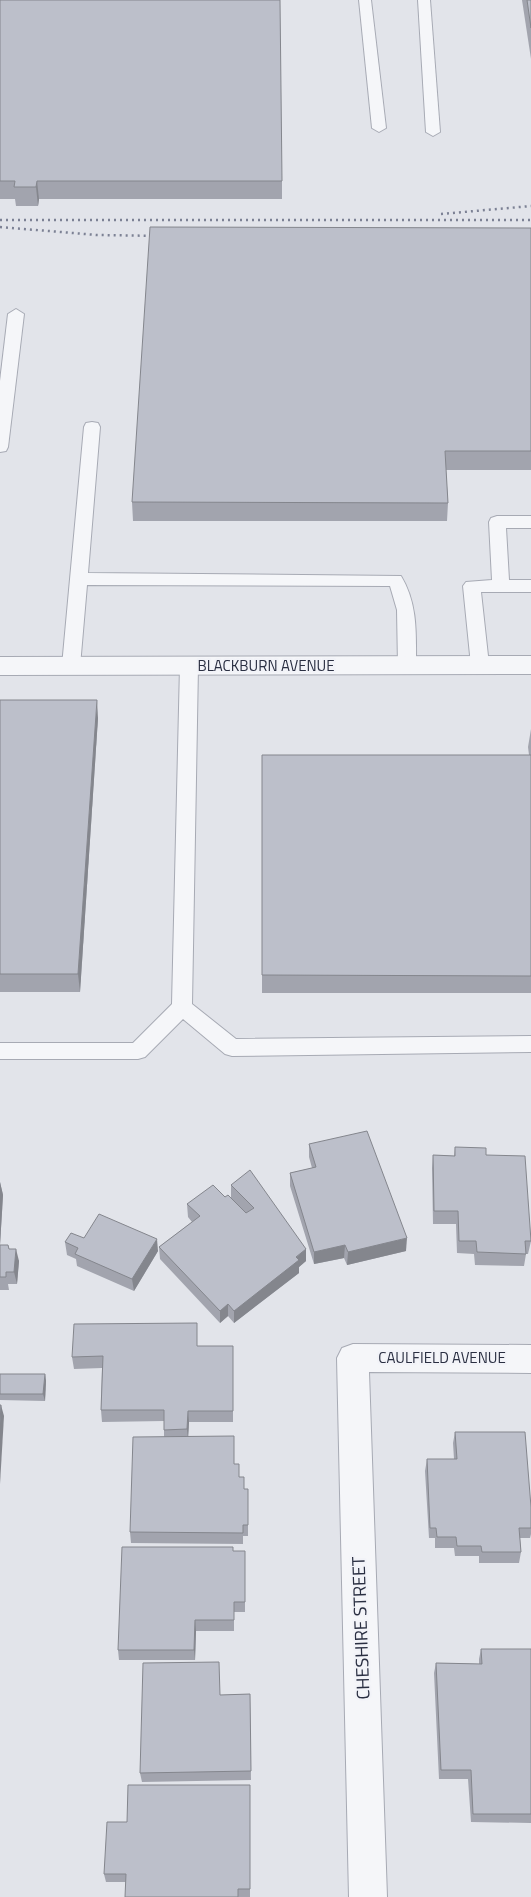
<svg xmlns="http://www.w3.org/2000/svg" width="531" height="1897" viewBox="0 0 531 1897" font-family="'Titillium Web',sans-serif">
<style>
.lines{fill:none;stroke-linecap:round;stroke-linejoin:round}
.lane-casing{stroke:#a7aab4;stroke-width:2}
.street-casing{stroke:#a7aab4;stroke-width:2}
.lane{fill:#f5f6f9;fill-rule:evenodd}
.street{fill:#f5f6f9;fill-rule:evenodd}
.rail{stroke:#7c8194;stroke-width:2.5;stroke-dasharray:2 4;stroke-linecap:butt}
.wall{fill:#a2a4ae}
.shaded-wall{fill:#84868d}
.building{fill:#bcbfca;stroke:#84868d}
.labels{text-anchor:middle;stroke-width:4.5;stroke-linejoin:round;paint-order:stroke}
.street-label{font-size:15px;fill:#2a2f42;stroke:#f2f3f8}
.near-street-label{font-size:18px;fill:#2a2f42;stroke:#f2f3f8}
</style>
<rect width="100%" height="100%" fill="#e2e4ea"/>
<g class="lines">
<defs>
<g id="lane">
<polygon points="359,0 371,0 386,128 379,132 372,128"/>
<polygon points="418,0 430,0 440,132 433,136 426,132"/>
<polygon points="16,309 24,314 8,447 6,451 0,452 0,381 8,314"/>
<path d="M92 422 98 423 100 427 88 573 401 576C418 604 416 634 416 666L413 670 407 672 401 670 398 666 397 610 390 586 87 585 80 666 77 670 71 672 65 670 62 666 84 427 86 423Z"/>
<polygon points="497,516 531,516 531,528 506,528 509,580 531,580 531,592 481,592 489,665 486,669 480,671 474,669 471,665 463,586 466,582 492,580 489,522 491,518"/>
<polygon points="189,660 195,662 198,666 192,1004 236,1039 531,1036 531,1052 232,1056 225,1054 183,1019 145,1057 138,1059 0,1059 0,1043 133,1043 172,1004 180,666 183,662"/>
</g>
<g id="street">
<polygon points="531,656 531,674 0,675 0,657"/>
<polygon points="353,1344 531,1345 531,1373 369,1372 387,1897 349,1897 337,1358 342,1348"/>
</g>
</defs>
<use href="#lane" class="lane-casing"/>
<use href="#street" class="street-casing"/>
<use href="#lane" class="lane"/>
<use href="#street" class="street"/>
<g class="rail">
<polyline points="441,214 531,206"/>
<polyline points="0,220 531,220"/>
<polyline points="0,227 97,235 164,236"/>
</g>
</g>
<g class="wall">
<polygon points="0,0 282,181 282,199 39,199 38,206 16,206 15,199 0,199"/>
<polygon points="522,0 531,0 531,59"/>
<polygon points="531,228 531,470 446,470 448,503 447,521 133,521 132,502"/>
<polygon points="0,700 98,718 80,992 0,992"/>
<polygon points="531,729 531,993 262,993 262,755 529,755 528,747"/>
<polygon points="309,1144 406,1251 347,1265 344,1258 314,1264 290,1186 290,1173 312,1168 309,1157"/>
<polygon points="455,1147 486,1155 531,1241 528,1254 526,1254 524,1266 475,1265 474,1254 457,1253 456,1224 433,1224 432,1168 433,1155 454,1156"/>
<polygon points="0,1182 3,1195 0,1245 8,1245 9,1249 19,1261 17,1284 8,1284 9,1290 0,1290"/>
<polygon points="231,1185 306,1249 306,1261 299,1267 299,1273 234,1323 228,1316 220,1323 160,1259 159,1247 192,1222 188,1217 187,1204 225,1197 231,1198"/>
<polygon points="84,1238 158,1251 134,1291 77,1266 76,1259 67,1255 65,1242"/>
<polygon points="198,1346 233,1346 233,1422 189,1422 188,1437 234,1464 244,1489 248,1489 248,1536 243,1536 243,1544 131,1543 130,1532 164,1437 164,1421 102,1422 101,1410 102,1368 74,1369 72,1357"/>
<polygon points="0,1374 45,1374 46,1381 45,1401 0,1400"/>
<polygon points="455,1432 531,1507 531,1534 530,1538 520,1538 521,1552 519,1563 479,1563 479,1556 455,1556 454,1548 435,1548 435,1538 429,1538 425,1471 427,1459 454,1459 453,1443"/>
<polygon points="234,1551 245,1551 245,1612 234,1612 234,1631 196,1631 195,1660 119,1660 118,1650"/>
<polygon points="481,1649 531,1649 531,1823 471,1822 468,1779 439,1779 434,1673 436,1663 479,1664 479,1659"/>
<polygon points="250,1694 251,1780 142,1782 140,1773 220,1695"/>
<polygon points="250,1785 250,1897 239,1897 125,1882 106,1882 104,1874 127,1822"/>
</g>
<g class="shaded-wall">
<polygon points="37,181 39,199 38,206 36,187"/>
<polygon points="97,700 98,718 80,992 78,974"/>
<polygon points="0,1182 3,1195 0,1245"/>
<polygon points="407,1238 406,1251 347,1265 348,1252"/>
<polygon points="157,1239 158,1251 134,1291 132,1279"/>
<polygon points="345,1245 344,1258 314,1264 314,1252"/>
<polygon points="16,1249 19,1261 17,1284 14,1272"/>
<polygon points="306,1249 306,1261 299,1267 299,1273 234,1323 234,1311"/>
<polygon points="228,1304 228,1316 220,1323 220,1311"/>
<polygon points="45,1374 46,1381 45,1401 43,1394"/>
<polygon points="1,1405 4,1416 0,1484 0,1423"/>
<polygon points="188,1411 189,1422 188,1440 187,1429"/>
<polygon points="195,1620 196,1631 195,1660 194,1650"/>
</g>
<g class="building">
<polygon points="0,0 280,0 282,181 37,181 36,187 14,187 15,181 0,181"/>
<polygon points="527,0 531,0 531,28"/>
<polygon points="150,227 531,228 531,451 445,451 448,503 132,502"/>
<polygon points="0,700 97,700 78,974 0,974"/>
<polygon points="262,755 531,755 531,976 262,975"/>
<polygon points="367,1131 407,1238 348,1252 345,1245 314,1252 290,1173 316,1167 309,1144"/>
<polygon points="455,1147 486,1148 486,1155 525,1156 531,1241 525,1241 526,1254 477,1252 476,1241 459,1241 458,1211 434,1211 433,1155 455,1156"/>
<polygon points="250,1170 306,1249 296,1257 299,1260 234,1311 228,1304 220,1311 159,1247 200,1216 187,1204 213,1185 225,1197 228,1195 246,1213 254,1208 231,1185"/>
<polygon points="99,1214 157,1239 132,1279 75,1254 78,1248 65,1242 71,1233 84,1238"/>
<polygon points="0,1245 8,1245 9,1249 16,1249 14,1272 6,1272 6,1277 0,1277"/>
<polygon points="197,1323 197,1346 233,1346 233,1411 188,1411 187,1429 164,1430 164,1410 101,1410 103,1356 72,1357 74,1324"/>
<polygon points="0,1374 45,1374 43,1394 0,1394"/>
<polygon points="0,1405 1,1405 0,1423"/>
<polygon points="455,1432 525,1432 531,1507 531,1528 519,1528 521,1552 482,1552 481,1546 457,1546 456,1537 437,1537 436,1528 430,1528 427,1459 457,1459"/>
<polygon points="234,1436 234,1464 239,1464 239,1477 244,1477 244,1489 248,1489 248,1525 243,1525 243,1533 130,1532 133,1437"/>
<polygon points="122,1547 233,1547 233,1551 245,1551 245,1602 234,1602 234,1620 195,1620 194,1650 118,1650"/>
<polygon points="481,1649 531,1649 531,1814 473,1814 471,1770 441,1770 436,1663 482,1664"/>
<polygon points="219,1662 220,1695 250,1694 251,1771 140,1773 143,1663"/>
<polygon points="128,1785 250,1785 250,1889 238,1889 238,1897 125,1897 126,1874 104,1874 107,1822 127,1822"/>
</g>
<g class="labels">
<g class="street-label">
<text x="266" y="671">BLACKBURN AVENUE</text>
<text x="442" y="1363">CAULFIELD AVENUE</text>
</g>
<g class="near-street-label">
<text transform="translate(361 1628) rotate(-92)" y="6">CHESHIRE STREET</text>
</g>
</g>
</svg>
